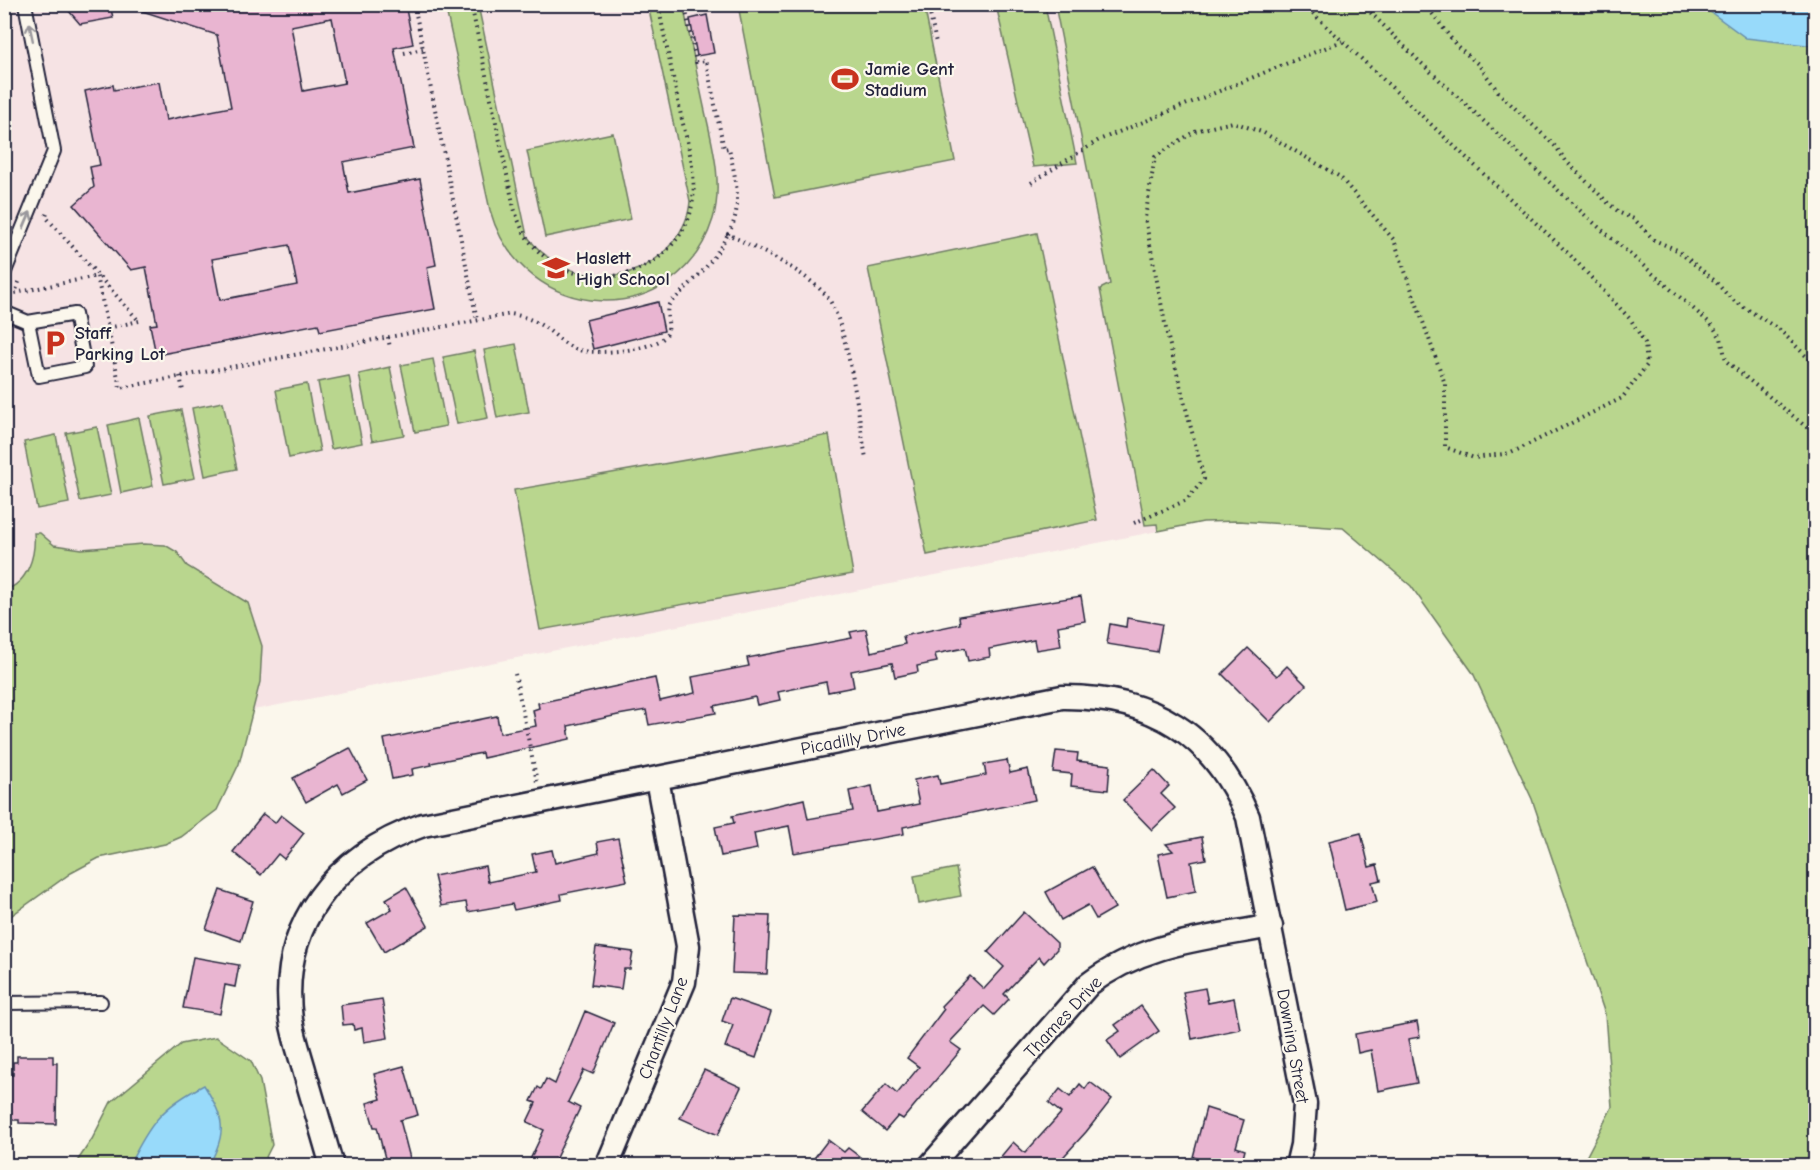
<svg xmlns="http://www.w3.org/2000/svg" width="1820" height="1170" viewBox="0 0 1820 1170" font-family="'Comic Neue',sans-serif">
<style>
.built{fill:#f6e3e4}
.green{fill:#b9d68e;stroke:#6e7c64;stroke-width:1.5}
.water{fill:#98dafa;stroke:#6990ae;stroke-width:1.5}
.building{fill:#e9b5d1;stroke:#22223b;stroke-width:1.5;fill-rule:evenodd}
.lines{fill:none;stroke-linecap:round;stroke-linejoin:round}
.lane-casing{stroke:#22223b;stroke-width:16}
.street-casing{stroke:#22223b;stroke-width:27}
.path{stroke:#22223b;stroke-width:4;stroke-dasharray:1.5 4.5;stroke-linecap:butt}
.lane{stroke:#fbf7ec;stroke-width:12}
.street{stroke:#fbf7ec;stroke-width:22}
.oneway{stroke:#99979c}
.labels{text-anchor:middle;stroke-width:4.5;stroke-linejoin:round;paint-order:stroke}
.poi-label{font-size:18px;font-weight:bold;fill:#22223b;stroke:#fbf7ec;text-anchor:start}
.street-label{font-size:18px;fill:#22223b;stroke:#fbf7ec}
</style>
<rect width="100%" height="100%" fill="#fbf7ec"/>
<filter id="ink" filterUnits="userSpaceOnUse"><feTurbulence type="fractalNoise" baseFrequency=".0167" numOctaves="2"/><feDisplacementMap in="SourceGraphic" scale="12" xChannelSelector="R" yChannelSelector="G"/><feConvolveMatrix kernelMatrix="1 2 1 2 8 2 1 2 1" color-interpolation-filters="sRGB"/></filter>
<g filter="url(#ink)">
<polygon class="built" points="5,5 1055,5 1158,531 5,759"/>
<g class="green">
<path d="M445 5H478L527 236C561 283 633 292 672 243 682 231 689 217 690 201L648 5H683C690 37 696 70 703 102 711 140 724 181 713 219 677 334 522 325 490 210Z"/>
<polygon points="738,5 924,5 955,161 775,197"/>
<polygon points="996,5 1045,5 1077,163 1033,167"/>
<polygon points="1055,5 1815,5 1815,1165 1582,1165 1612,1107 1605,1014 1532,799 1473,673 1411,586 1343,528 1239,521 1203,522 1158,531 1157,524 1145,525 1100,289 1110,284"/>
<polygon points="613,133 631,219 545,237 527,151"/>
<polygon points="1037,233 1097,520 927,555 868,268"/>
<polygon points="516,344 529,412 497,418 484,350"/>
<polygon points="474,351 488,418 457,424 443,357"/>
<polygon points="433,359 446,426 415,432 401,365"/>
<polygon points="390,367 404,435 372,441 359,374"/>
<polygon points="349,376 362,443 331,449 318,382"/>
<polygon points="307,384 320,451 289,458 276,390"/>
<polygon points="223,402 237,469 205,476 192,408"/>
<polygon points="181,410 195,478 164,484 150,416"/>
<polygon points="139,418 153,486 121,493 108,425"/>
<polygon points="97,427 111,495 80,501 66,433"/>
<polygon points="56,435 69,503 37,509 24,442"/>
<polygon points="829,435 853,574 540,630 514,490"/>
<path d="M34 533H40L54 545 82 549 143 544 165 545 177 552 187 566 248 603 262 646 260 682 239 764 217 810 181 837 165 844 99 858 71 873 5 920V590C28 583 36 555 34 533Z"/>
<polygon points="956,868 961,896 919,904 914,876"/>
<polygon points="216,1037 251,1061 260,1081 272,1145 262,1165 74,1166 92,1139 111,1102 181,1044"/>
</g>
<g class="water">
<polygon points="1701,5 1815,5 1815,46 1746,38"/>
<path d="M204 1085C224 1118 228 1131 209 1165H129C152 1122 160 1108 204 1085Z"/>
</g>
<g class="building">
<polygon points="63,4 110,4 113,18 80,24"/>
<path d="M134 4H405L413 44 394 48 414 148 343 162 349 193 420 179 436 265 427 267 435 309 320 331 318 324 156 355 150 325 157 324 146 267 131 270 74 205 94 187 90 167 100 165 85 91 113 85 114 90 159 82 166 120 231 107 217 35 133 8ZM332 18 345 83 303 91 291 26ZM289 245 297 285 220 300 212 259Z"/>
<polygon points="707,15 714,53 697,56 690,19"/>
<polygon points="658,302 664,331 593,349 586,320"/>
<polygon points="1081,596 1085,621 1058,626 1061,646 1036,650 1034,640 989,649 990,657 968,661 965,648 935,654 937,662 917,666 918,672 895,677 892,663 851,671 854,687 828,692 826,682 778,692 780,700 757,705 755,697 714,706 716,713 649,725 646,710 618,715 568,726 570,739 483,758 482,753 431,763 432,765 412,769 413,775 392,779 384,739 497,716 500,733 536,726 533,710 539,708 538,703 655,678 660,701 695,693 692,677 749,666 747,658 852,638 850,632 866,629 871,652 905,644 903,636 960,624 959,616"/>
<polygon points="1127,618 1162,624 1157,652 1107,644 1110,624 1126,627"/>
<polygon points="1248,648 1277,676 1287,666 1306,685 1270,722 1222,674"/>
<polygon points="350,748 367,780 343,793 338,784 306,802 293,778"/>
<polygon points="1056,751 1078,753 1077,761 1110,765 1108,790 1071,786 1072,774 1053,772"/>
<polygon points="1007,760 1010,773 1028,769 1035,800 903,827 904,834 794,853 789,826 754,833 757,849 721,856 715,827 734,823 732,816 804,799 808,819 853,811 849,791 872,786 877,812 919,804 914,780 938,775 940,784 986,775 984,764"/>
<polygon points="1154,770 1169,786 1161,794 1175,808 1152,830 1123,800"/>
<polygon points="263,814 275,823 281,815 304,833 284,859 278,854 261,875 233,852"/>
<polygon points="1361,833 1369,867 1377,865 1381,880 1372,882 1377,902 1345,910 1329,841"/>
<polygon points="1202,837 1206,859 1191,862 1196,891 1167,897 1158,854 1173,851 1166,844"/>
<polygon points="618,838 627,881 561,894 562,900 514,910 512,904 468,912 466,902 441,906 434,876 485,866 488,882 536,872 532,854 552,850 555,863 599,853 597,842"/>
<polygon points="1092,867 1115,908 1096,919 1088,905 1061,920 1046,892"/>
<polygon points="406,887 428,926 384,952 367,923 392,909 386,899"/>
<polygon points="220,890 253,901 241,941 206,929"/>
<polygon points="1024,912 1057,943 1057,949 1044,963 1039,957 1004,994 1009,999 994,1015 984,1006 950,1042 961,1050 903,1119 898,1116 885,1131 862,1112 886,1084 897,1094 919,1067 907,1058 944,1009 941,1006 970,976 984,989 1004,967 988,952"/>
<polygon points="735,915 770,916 767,974 732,973"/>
<polygon points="596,947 633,952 630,969 624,969 621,989 591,985"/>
<polygon points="193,957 239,965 235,987 225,985 220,1014 183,1008"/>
<polygon points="1205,988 1208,1003 1234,998 1240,1029 1192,1039 1183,992"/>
<polygon points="730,998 771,1012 756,1058 725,1047 733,1025 722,1021"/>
<polygon points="382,999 388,1038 364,1042 362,1028 354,1030 353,1024 343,1025 341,1005"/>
<polygon points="1141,1006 1159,1031 1120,1059 1107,1040 1120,1031 1115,1025"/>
<polygon points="585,1011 614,1023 593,1074 584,1070 568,1102 580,1108 552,1166 527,1166 544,1130 527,1122 536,1103 531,1101 538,1087 541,1089 546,1079 555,1084"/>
<polygon points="1417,1022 1420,1037 1408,1039 1417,1083 1378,1091 1371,1050 1358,1053 1355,1034"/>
<polygon points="17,1056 53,1056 53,1063 57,1063 56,1124 19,1123 19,1120 4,1120 4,1075 13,1075 13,1062 17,1062"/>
<polygon points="404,1066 418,1115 400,1120 412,1166 387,1166 377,1127 374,1127 367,1103 381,1099 374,1074"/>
<polygon points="704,1070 741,1087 718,1135 680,1118"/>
<polygon points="1090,1082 1112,1099 1086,1132 1055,1166 993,1166 1013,1142 1025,1153 1061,1113 1049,1103 1060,1089 1070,1097 1080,1084 1085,1089"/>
<polygon points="1206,1108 1244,1120 1236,1147 1245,1150 1241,1166 1221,1166 1193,1157"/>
<polygon points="828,1140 844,1152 848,1148 872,1166 808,1166"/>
</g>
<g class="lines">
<defs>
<g id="lane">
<polyline points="4,274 54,151 25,4"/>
<polyline points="4,312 28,322 75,314 85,367 39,376 28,322"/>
<polyline points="4,1003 101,1002"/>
</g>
<g id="street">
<path d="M332 1166C323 1135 314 1104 305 1073 300 1055 294 1038 291 1020 278 924 336 855 423 825L1062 697C1152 696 1213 734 1248 817L1305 1104 1302 1145 1297 1166"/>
<polyline points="607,1166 684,982 688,946 657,779"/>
<path d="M930 1166 1089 984C1145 942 1204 939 1271 926"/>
</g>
</defs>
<use href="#lane" class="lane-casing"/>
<use href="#street" class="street-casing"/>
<g class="path">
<polyline points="414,4 477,320"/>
<path d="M471 4 514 208C518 220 523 234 532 244 565 285 628 287 665 252 677 241 688 225 691 210 699 177 687 143 680 111 673 76 665 40 658 4"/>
<path d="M695 4V9L686 11 696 62 706 61 724 149 729 148C735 177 744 208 728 234 760 251 799 267 825 294 848 319 859 422 866 458"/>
<polyline points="928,4 936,43"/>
<polyline points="1362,4 1419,61 1587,217 1711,324 1721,338 1726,361 1816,435"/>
<polyline points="1425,4 1456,45 1478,64 1500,94 1556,147 1566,161 1607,202 1620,213 1634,219 1654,240 1677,250 1715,281 1731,299 1780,330 1816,366"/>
<polyline points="404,53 423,49"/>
<polyline points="1031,183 1099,140 1342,41"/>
<polyline points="47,214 46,217 139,321"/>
<polyline points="19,282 15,293 97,276 108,328"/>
<path d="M139 321 108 328 120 388 511 314C523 316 534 320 544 327 555 334 566 347 579 350 595 355 664 351 668 331 670 321 663 309 672 301 697 278 711 265 728 234"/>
<polyline points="388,337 390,348"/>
<polyline points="180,376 183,391"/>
<polyline points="1134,523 1187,500 1204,479 1167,334 1145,218 1155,157 1195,131 1233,122 1264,133 1340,177 1394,240 1445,384 1445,447 1474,458 1511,453 1622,398 1647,365 1645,343 1631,320 1571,256 1303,4"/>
<polyline points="515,674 537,782"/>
</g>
<use href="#lane" class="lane"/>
<use href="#street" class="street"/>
</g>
<defs><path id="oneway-shaft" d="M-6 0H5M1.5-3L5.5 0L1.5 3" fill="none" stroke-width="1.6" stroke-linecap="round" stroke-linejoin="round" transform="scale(1.5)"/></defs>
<g class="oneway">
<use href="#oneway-shaft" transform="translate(31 32) rotate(-102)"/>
<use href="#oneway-shaft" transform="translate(27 220) rotate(-67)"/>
</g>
</g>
<defs>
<symbol id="stadium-bare" viewBox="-9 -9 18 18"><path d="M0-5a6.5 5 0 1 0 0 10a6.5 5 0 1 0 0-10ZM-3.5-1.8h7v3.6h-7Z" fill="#c8321e" stroke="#fbf7ec" stroke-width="2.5" paint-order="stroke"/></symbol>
<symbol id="school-bare" viewBox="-9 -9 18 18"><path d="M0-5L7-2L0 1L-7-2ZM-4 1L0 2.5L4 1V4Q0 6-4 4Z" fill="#c8321e" stroke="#fbf7ec" stroke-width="2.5" paint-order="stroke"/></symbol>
<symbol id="parking-bare" viewBox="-9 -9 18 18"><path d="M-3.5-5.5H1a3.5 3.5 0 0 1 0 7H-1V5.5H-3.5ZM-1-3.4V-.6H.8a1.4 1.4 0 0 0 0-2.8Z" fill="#c8321e" stroke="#fbf7ec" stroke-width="2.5" paint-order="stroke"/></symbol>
</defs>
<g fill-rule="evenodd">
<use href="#stadium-bare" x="826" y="60" width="38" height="38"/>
<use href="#school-bare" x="537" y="249" width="38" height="38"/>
<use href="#parking-bare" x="36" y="324" width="38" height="38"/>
</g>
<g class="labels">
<g class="poi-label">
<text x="865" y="75">Jamie Gent<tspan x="865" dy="21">Stadium</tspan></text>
<text x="576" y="264">Haslett<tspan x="576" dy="21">High School</tspan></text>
<text x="75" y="339">Staff<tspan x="75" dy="21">Parking Lot</tspan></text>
</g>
<g class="street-label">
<text transform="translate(853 739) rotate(-11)" y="6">Picadilly Drive</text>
<text transform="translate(1063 1017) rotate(-47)" y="6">Thames Drive</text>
<text transform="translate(663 1028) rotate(-69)" y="6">Chantilly Lane</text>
<text transform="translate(1293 1046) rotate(80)" y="6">Downing Street</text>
</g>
</g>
<rect width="1820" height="1170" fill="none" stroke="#fbf7ec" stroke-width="24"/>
<rect x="12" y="12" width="1796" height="1146" fill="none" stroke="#22223b" stroke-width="2" filter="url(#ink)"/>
</svg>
